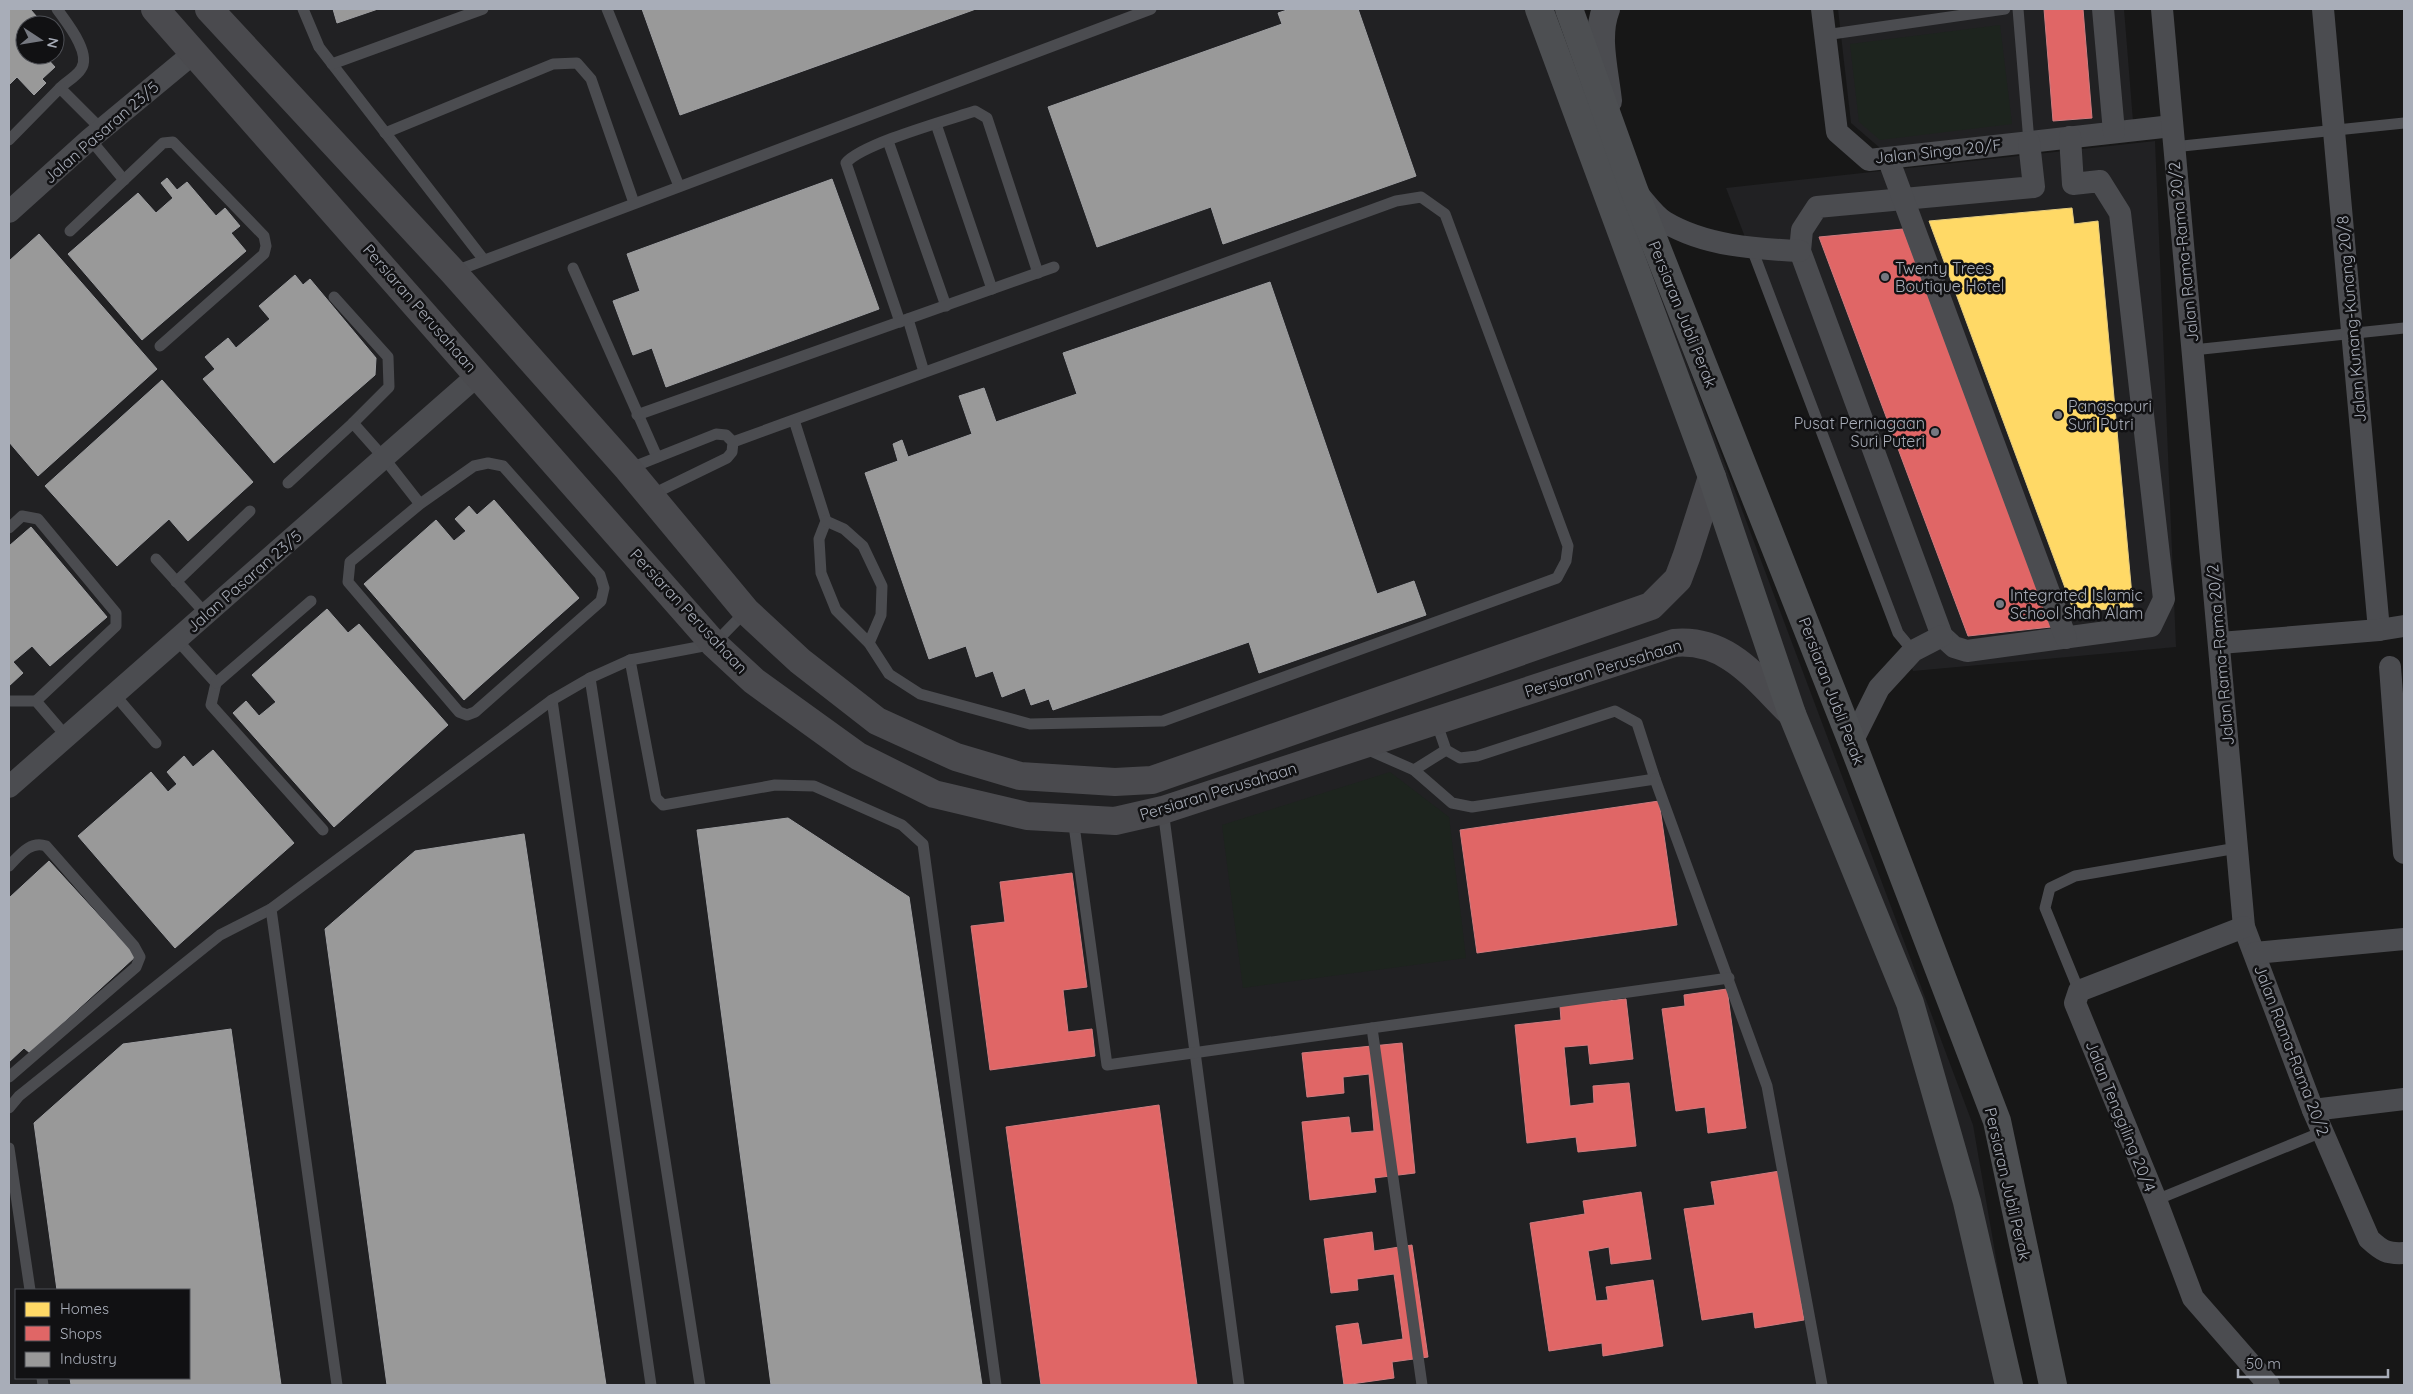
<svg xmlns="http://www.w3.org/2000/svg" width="2413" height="1394" viewBox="0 0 2413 1394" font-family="Quicksand,sans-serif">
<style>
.built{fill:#212123;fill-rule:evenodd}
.green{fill:#1d241e}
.homes{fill:#ffd966;stroke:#e5cc7f}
.shops{fill:#e06666;stroke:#cf7b7f}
.industry{fill:#999;stroke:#9e9fa2}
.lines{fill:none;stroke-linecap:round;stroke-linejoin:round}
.service{stroke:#4b4c50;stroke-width:11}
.minor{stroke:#4b4c50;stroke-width:22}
.tertiary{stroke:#4b4c50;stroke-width:28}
.secondary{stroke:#4a4a4e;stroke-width:28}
.primary{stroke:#4d4f52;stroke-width:28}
.poi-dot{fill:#757880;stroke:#111113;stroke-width:2}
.labels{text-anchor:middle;stroke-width:5;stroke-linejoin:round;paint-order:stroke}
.street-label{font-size:16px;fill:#a8adb8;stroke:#111113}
.poi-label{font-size:16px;fill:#a8adb8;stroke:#111113;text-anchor:start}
</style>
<rect width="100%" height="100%" fill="#171717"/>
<g class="built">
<path d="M9 9H1554L1973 1125 2018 1385H9ZM25 25H55V55H25ZM16 1290H189V1378H16Z"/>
<polygon points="1838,9 2124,9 2133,121 1880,148 1851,123"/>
<polygon points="2155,141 2176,647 1913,671 1726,188"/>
</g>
<g class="green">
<polygon points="2000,25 2012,124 1880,140 1859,122 1850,44"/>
<polygon points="1390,772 1449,817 1466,958 1243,988 1222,825"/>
</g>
<polygon class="homes" points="2072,208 2074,224 2098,221 2133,607 2074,612 1929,221"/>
<g class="shops">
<polygon points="2044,9 2083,9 2092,118 2053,121"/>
<polygon points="1903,229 2051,627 1968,636 1819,237"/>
<polygon points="1659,801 1677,925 1477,953 1460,830"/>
<polygon points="1072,873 1087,987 1063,990 1068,1032 1092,1029 1095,1056 990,1070 971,926 1005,922 1000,882"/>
<polygon points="1727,989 1746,1128 1708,1133 1705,1107 1676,1111 1662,1009 1685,1006 1684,995"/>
<polygon points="1626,999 1633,1059 1590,1064 1588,1045 1564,1047 1570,1106 1594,1103 1593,1086 1629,1083 1636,1146 1578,1152 1576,1137 1527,1143 1515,1025 1561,1020 1560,1006"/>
<polygon points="1402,1043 1415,1173 1374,1178 1376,1192 1310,1200 1302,1122 1349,1117 1351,1133 1374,1131 1369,1074 1343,1077 1344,1093 1307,1097 1302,1053"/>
<polygon points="1159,1105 1197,1385 1041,1385 1006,1127"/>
<polygon points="1780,1171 1804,1320 1755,1328 1753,1312 1702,1320 1684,1209 1715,1205 1711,1182"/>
<polygon points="1641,1192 1651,1259 1611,1264 1609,1247 1588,1251 1596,1301 1608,1300 1606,1287 1653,1280 1663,1346 1603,1356 1602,1343 1549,1351 1530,1223 1585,1214 1583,1201"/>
<polygon points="1372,1232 1374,1251 1412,1245 1428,1357 1392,1362 1394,1378 1344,1385 1336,1326 1358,1323 1362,1345 1403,1339 1394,1274 1357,1279 1358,1290 1331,1293 1324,1239"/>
</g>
<g class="industry">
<polygon points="9,9 30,9 44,25 25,25 25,55 44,55 55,67 42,79 46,83 34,95 17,77 9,85"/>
<polygon points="333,9 378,9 337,23"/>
<polygon points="642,9 976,9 680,115"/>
<polygon points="1290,9 1358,9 1416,176 1223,244 1211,207 1097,247 1048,107 1282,24 1278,13"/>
<polygon points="55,42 62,50 53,58 51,55 55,55"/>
<polygon points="167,178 177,190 187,182 216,216 225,208 240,226 231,233 246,251 142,340 68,254 138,193 156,213 173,198 161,183"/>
<polygon points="832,179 879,309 666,387 652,348 633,355 613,301 640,291 627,254"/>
<polygon points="39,234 157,369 38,476 9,442 9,261"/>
<polygon points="295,275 303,285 310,279 376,358 375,375 274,463 203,379 215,369 205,357 228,338 236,348 270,319 259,306"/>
<polygon points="1270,282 1377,594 1414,581 1426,615 1259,673 1249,642 1053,710 1049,699 1031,705 1025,688 1002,697 993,671 976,677 966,646 929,659 865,473 898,461 893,444 902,440 908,457 972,434 959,396 984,388 996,422 1077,394 1063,353"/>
<polygon points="162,380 253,482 188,541 169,519 117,566 45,486"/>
<polygon points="494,500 579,598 464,700 364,584 436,520 454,541 466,531 455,519 469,506 477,515"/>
<polygon points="31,527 107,617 50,666 32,646 13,662 23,673 9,686 9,546"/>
<polygon points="327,609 348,633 359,624 448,725 334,827 233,713 246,701 259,716 276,702 252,675"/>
<polygon points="213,750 294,843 175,948 78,836 151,772 168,792 177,784 167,772 184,756 193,767"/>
<polygon points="788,818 909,897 982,1385 771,1385 697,830"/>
<polygon points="524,834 606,1385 387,1385 325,929 415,851"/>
<polygon points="49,861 136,956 30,1053 24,1048 9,1062 9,898"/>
<polygon points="231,1029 281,1385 71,1385 70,1378 189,1378 189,1290 57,1290 34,1123 123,1044"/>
</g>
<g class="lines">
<g class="service">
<path d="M57 9C66 22 92 53 81 69 77 76 66 82 60 88"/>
<polyline points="303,9 319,47 484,260"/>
<polyline points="607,9 679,186"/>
<polyline points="2018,9 2029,142"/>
<polyline points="1825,35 2005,9"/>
<polyline points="332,64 483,9"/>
<polyline points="936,124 992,289"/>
<polyline points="385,133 553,64 577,63 591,79 634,203"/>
<polyline points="90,139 124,180"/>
<polyline points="9,140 60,88 102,130"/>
<polyline points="888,141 946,306"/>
<polyline points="2173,147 2404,123"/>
<polyline points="70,231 163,143 173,142 264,236 266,246 264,254 160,346"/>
<polyline points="1752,249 1898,633 1913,651"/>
<polyline points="573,268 657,457"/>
<polyline points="453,272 1151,9"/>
<polyline points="334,297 388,357 389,387 353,423"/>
<polyline points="908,319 924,372"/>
<path d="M900 322 846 163C861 144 948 120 975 111L987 118 1038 273"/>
<polyline points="2193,350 2404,328"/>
<polyline points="637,415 1054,267"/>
<path d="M733 442C954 361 1175 281 1396 201L1421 197 1445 214 1568 546 1566 561 1557 578 1163 721 1030 724 920 694 889 674 869 643 836 610 821 573 819 539 826 521 794 420"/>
<polyline points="628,469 716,434 726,435 733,442 732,452 727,458 651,495"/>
<polyline points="288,483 353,423 384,458 420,504 474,466 488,463 503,466 600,575 604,588 601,601 475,712 467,715 459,712 348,582 350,562 420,504"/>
<polyline points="826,521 844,529 863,546 882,586 881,615 869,643"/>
<polyline points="9,528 22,516 38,519 116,613 116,626 36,701"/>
<polyline points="156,559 206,614"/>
<polyline points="176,582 250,511"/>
<polyline points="177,640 216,683 211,705 323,830"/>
<polyline points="630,660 656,798 663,805 775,785 814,786 902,825 923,844 996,1385"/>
<polyline points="590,678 700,1385"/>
<polyline points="216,683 311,601"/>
<polyline points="115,695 156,743"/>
<polyline points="552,700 651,1385"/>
<polyline points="9,701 36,701 66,736"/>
<polyline points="1364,748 1414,770 1452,803 1472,807 1655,779 1637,723 1615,711 1477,756 1460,758 1446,750 1436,721"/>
<polyline points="1414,770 1446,750"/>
<polyline points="1655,779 1767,1086 1822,1385"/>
<polyline points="1163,810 1239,1385"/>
<polyline points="1073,818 1107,1065 1729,978"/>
<path d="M9 866C19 856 30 840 46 846L134 946 140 957 136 967 9 1077"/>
<polyline points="2079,991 2045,908 2050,888 2075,876 2237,848"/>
<polyline points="1372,1028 1422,1385"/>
<polyline points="9,1108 19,1096 220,935 271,909"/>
<polyline points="9,1148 30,1290"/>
<polyline points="2156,1200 2322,1132"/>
<polyline points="42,1378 43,1385"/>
<polyline points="337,1385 271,909 552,700 590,678 630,660 714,644 746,611"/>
</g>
<g class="minor">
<polyline points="1822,9 1837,132 1869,160 2172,126"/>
<polyline points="2103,9 2114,132"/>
<path d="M2162 9 2244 927 2313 1110 2369 1239C2382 1251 2387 1254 2404 1253"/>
<polyline points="2323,9 2379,630"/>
<polyline points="2029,142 2034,187 1817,207 1802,230 1800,251 1942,636 1954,647 1967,651 2151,626 2164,599 2120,213 2100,181 2073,184 2070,137"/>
<polyline points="1888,158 2066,638"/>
<path d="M1638 194C1646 203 1655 216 1665 222 1705 246 1756 249 1800 251"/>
<polyline points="9,212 90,139 195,52"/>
<polyline points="2220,643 2379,630 2404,626"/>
<polyline points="2390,667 2404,853"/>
<polyline points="1852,742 1879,688 1913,651 1942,636"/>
<polyline points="9,787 479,374"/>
<polyline points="2244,927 2079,991 2075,1003 2156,1200 2193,1298 2269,1385"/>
<polyline points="2255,953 2404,939"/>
<polyline points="2313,1110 2404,1099"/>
</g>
<path class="tertiary" d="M1606 9C1595 37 1605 72 1608 101"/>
<g class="secondary">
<path d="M155 9 714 644 754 681 858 756 934 794 1027 816 1115 821 1163 810 1674 643C1728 638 1757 680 1792 714"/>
<polyline points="209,9 453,272 628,469 746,611 800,661 877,721 956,757 1020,776 1115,782 1152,780 1651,606 1678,579 1687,555 1712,477"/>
</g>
<g class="primary">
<polyline points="1539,9 1712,477 1792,714 1910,1003 1967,1202 2009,1385"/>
<polyline points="1569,9 1634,190 1852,742 1997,1121 2053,1385"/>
</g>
</g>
<g class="poi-dot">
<circle cx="1885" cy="277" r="5"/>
<circle cx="2058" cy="415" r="5"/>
<circle cx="1935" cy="432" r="5"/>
<circle cx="2000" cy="604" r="5"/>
</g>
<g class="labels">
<g class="street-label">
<text transform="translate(101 132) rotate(-41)" y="6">Jalan Pasaran 23/5</text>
<text transform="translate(1938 151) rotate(-6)" y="6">Jalan Singa 20/F</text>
<text transform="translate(2183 252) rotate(-96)" y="6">Jalan Rama-Rama 20/2</text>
<text transform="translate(420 308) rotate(49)" y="6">Persiaran Perusahaan</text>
<text transform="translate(1683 314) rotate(68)" y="6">Persiaran Jubli Perak</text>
<text transform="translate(2351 319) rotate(-95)" y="6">Jalan Kunang-Kunang 20/8</text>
<text transform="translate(244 581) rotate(-41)" y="6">Jalan Pasaran 23/5</text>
<text transform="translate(689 611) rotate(47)" y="6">Persiaran Perusahaan</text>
<text transform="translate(2220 655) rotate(-95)" y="6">Jalan Rama-Rama 20/2</text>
<text transform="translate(1603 668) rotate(-17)" y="6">Persiaran Perusahaan</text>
<text transform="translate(1832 691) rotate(69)" y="6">Persiaran Jubli Perak</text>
<text transform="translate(1218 791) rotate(-17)" y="6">Persiaran Perusahaan</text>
<text transform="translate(2292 1050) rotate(69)" y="6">Jalan Rama-Rama 20/2</text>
<text transform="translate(2121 1116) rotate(68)" y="6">Jalan Tenggiling 20/4</text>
<text transform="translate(2008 1184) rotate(77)" y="6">Persiaran Jubli Perak</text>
</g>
<g class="poi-label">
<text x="1895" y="274">Twenty Trees<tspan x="1895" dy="18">Boutique Hotel</tspan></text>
<text x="2068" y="412">Pangsapuri<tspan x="2068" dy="18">Suri Putri</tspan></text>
<text x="1925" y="429" text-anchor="end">Pusat Perniagaan<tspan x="1925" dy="18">Suri Puteri</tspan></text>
<text x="2010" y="601">Integrated Islamic<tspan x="2010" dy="18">School Shah Alam</tspan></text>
</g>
</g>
<rect width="2413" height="1394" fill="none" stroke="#a8adb8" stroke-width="20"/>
<rect x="15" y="1289" width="175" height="90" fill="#111113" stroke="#4d4f55"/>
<rect x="25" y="1302" width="25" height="15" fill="#ffd966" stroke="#4d4f55"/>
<text x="60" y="1314" font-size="15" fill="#a8adb8">Homes</text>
<rect x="25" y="1326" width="25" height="15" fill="#e06666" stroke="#4d4f55"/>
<text x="60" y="1339" font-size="15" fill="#a8adb8">Shops</text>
<rect x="25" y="1352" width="25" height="15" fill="#999999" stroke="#4d4f55"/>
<text x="60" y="1364" font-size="15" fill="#a8adb8">Industry</text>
<g transform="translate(40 40) rotate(102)"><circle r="24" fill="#111113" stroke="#4d4f55"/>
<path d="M0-4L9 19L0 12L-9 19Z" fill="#757880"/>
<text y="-8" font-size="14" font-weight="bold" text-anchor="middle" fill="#a8adb8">N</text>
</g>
<path d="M2238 1369v8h150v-8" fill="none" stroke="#a8adb8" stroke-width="2.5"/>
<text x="2246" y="1369" font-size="15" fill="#a8adb8" stroke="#111113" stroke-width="4" paint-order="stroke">50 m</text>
</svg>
